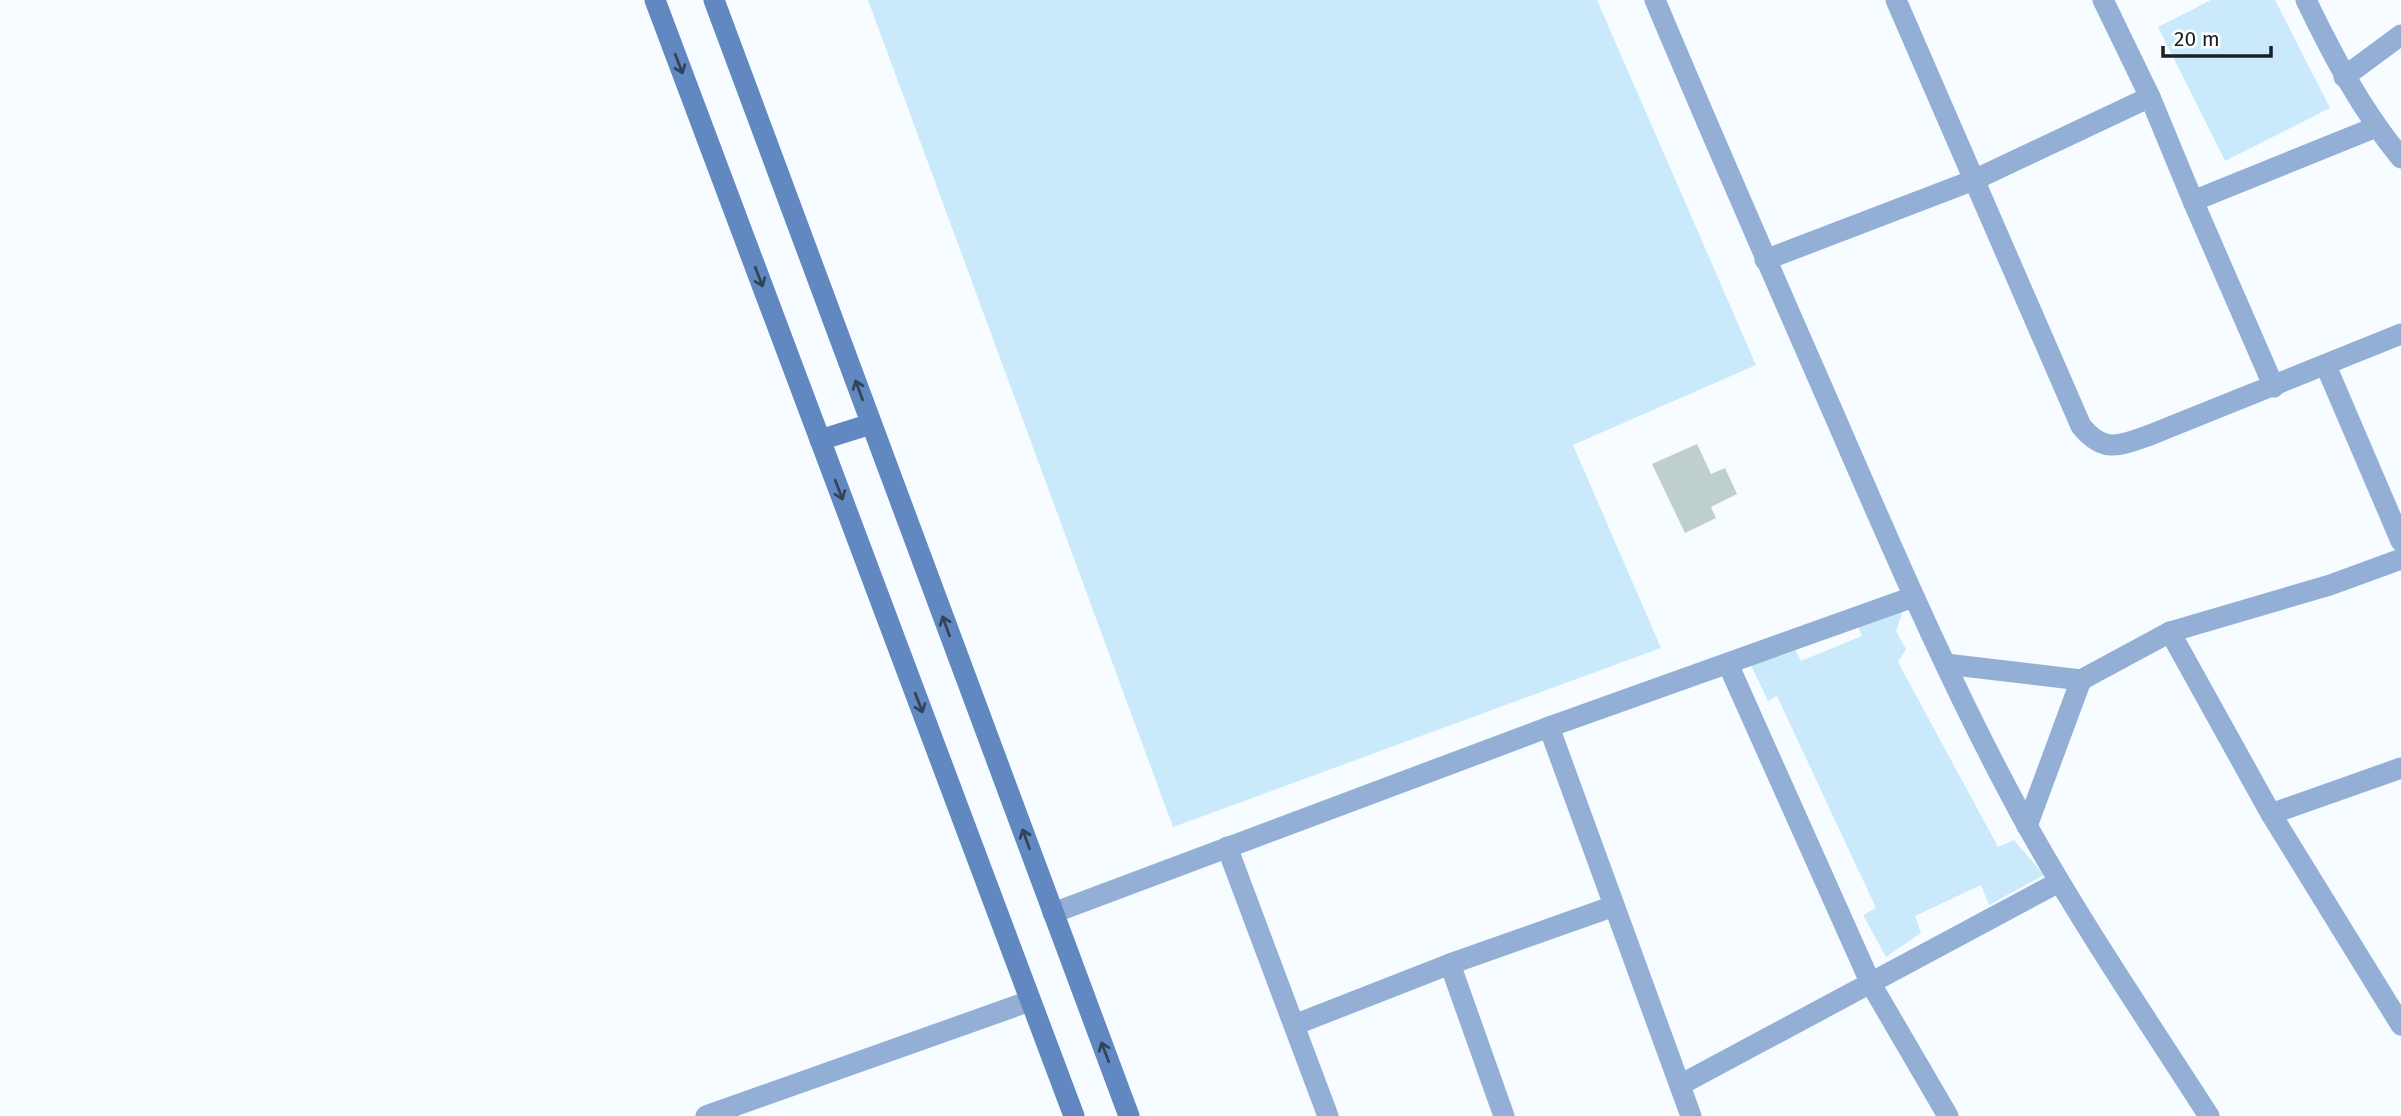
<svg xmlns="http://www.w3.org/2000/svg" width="2401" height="1116" viewBox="0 0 2401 1116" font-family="'Fira Sans',sans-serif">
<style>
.green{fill:#caeafb}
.building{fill:#bfcfd0}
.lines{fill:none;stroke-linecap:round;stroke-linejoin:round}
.minor{stroke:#94afd5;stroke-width:21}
.secondary{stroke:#6188c0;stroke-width:21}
.oneway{stroke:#334459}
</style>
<rect width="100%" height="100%" fill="#f6fcff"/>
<g class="green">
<polygon points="868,0 1597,0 1756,365 1573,445 1661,648 1173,827"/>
<polygon points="2211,0 2275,0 2330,108 2225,161 2158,27"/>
<polygon points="1906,602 1896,631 1906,649 1898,662 1998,847 2014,840 2044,875 1989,905 1981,885 1915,916 1921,933 1886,957 1863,915 1876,908 1777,696 1768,701 1751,665 1794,647 1801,661 1862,636 1857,624"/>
</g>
<polygon class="building" points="1697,444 1711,474 1725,468 1737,494 1711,507 1716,518 1685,533 1652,464"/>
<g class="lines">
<g class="minor">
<path d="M1655 0C1715 143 1777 284 1839 426 1898 562 1957 699 2029 829 2084 927 2148 1021 2209 1116"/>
<path d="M1896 0 2081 426C2104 454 2119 446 2150 435L2401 334"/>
<polyline points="2103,0 2150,97"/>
<path d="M2306 0C2333 56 2361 109 2401 158"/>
<polyline points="2344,77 2401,35"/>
<polyline points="2193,201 2274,387"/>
<polyline points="1765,260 1974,180 2150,97 2193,201 2376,127"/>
<polyline points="2326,366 2401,541"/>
<polyline points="2170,632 2271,814 2401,1025"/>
<polyline points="1728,664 1871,984 1948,1116"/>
<polyline points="1946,664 2081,680 2170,632 2330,585 2401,559"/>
<polyline points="1549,727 1691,1116"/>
<polyline points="2271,814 2401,768"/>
<polyline points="2027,826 2081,680"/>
<polyline points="1227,847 1328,1116"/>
<polyline points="1053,913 1549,727 1913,597"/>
<polyline points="1450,964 1504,1116"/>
<polyline points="1294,1025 1450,964 1614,906"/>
<polyline points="1680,1085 2059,882"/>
<polyline points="706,1116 1030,1001"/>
</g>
<g class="secondary">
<polyline points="655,0 1074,1116"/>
<polyline points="714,0 1129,1116"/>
<polyline points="820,440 871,424"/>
</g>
</g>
<defs><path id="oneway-shaft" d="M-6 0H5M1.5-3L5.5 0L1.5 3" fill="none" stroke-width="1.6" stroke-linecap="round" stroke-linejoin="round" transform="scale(1.75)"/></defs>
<g class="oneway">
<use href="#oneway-shaft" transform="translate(679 64) rotate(69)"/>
<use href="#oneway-shaft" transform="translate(759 277) rotate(69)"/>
<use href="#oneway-shaft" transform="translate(859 390) rotate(-110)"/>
<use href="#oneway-shaft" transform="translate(839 490) rotate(69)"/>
<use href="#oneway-shaft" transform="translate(946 626) rotate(-110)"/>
<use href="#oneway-shaft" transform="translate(919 703) rotate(69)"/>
<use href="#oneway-shaft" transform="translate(1026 839) rotate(-110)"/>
<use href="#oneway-shaft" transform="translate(1105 1052) rotate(-111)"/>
</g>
<path d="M2163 46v10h108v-10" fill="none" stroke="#1a1f21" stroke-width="3.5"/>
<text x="2174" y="46" font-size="21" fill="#1a1f21" stroke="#ffffff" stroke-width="5" paint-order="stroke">20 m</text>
</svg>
